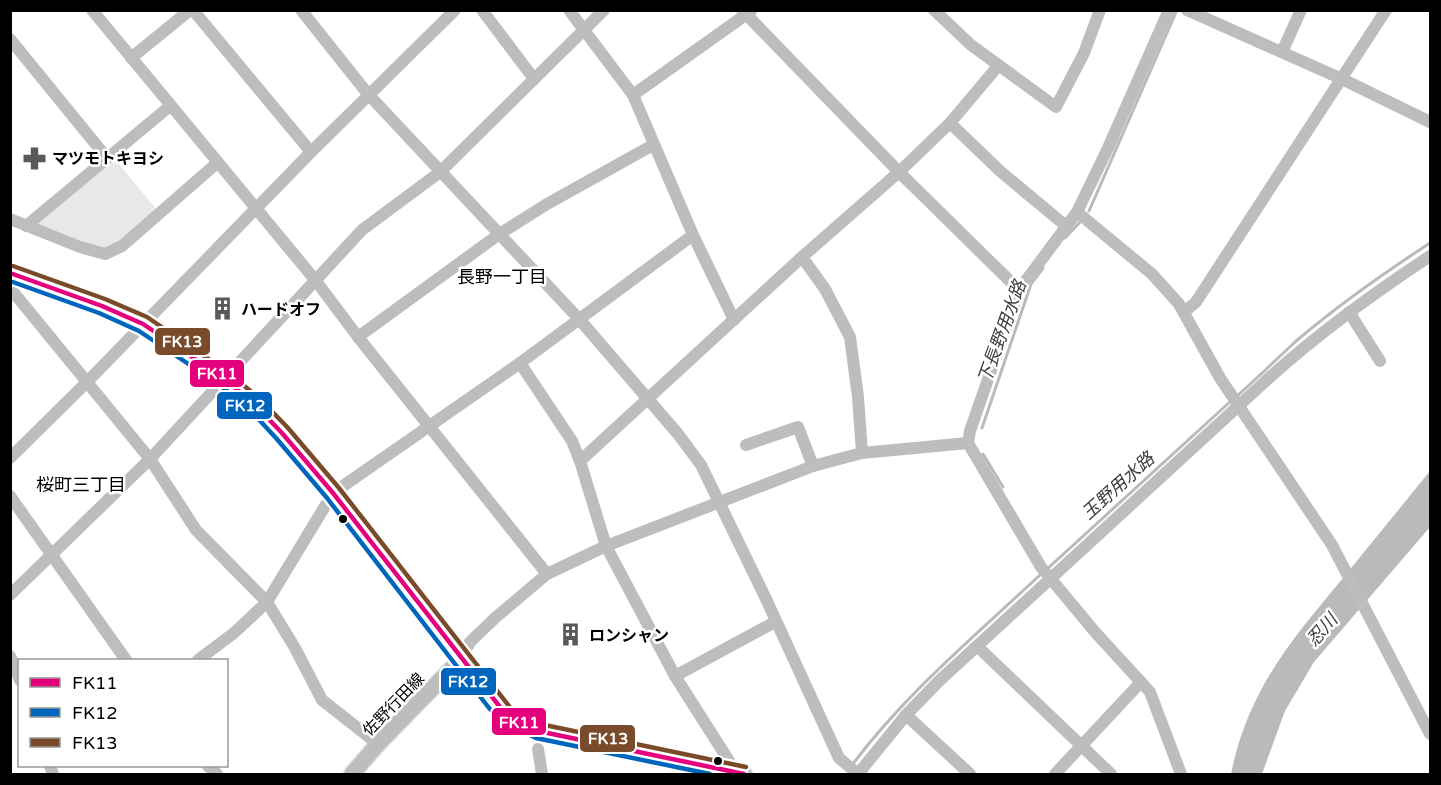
<svg xmlns="http://www.w3.org/2000/svg" width="1441" height="785" viewBox="0 0 1441 785" font-family="'Varela Round','Noto Sans JP',sans-serif">
<style>
.green{fill:#e8e8e8}
.water{fill:#bababa}
.lines{fill:none;stroke-linecap:round;stroke-linejoin:round}
.stream{stroke:#bababa;stroke-width:3}
.major-casing{stroke:#dbdbdb;stroke-width:18}
.minor{stroke:#bdbdbd;stroke-width:12}
.major{stroke:#bdbdbd;stroke-width:15}
.bus-1-casing{stroke:#fff;stroke-width:9}
.bus-2-casing{stroke:#fff;stroke-width:9}
.bus-3-casing{stroke:#fff;stroke-width:9}
.bus-1{stroke:#e5007d;stroke-width:4.5}
.bus-2{stroke:#0065bd;stroke-width:4.5}
.bus-3{stroke:#7a4b2a;stroke-width:4.5}
.bus-dot{fill:#000;stroke:#fff;stroke-width:2}
.labels{text-anchor:middle;stroke-width:5;stroke-linejoin:round;paint-order:stroke}
.poi-label{font-size:16px;font-weight:bold;fill:#000;stroke:#fff;text-anchor:start}
.street-label{font-size:16px;fill:#000;stroke:#fff}
.neighbourhood-label{font-size:18px;fill:#000;stroke:#fff}
.water-label{font-size:18px;font-style:italic;fill:#3e3e3e;stroke:#fff}
.line-badge{stroke:#fff;stroke-width:2}
.badge-label{font-size:16px;text-anchor:middle;font-weight:bold;fill:#fff}
</style>
<rect width="100%" height="100%" fill="#fff"/>
<polygon class="green" points="114,158 157,210 119,242 104,249 81,244 36,225"/>
<path class="water" d="M1430 471V527L1314 662 1285 711 1262 774H1231C1248 690 1290 642 1343 578 1372 542 1401 507 1430 471Z"/>
<g class="lines">
<g class="stream">
<polyline points="1089,211 1177,10"/>
<polyline points="1065,238 1080,222"/>
<path d="M1237 396C1257 378 1276 360 1295 342 1337 306 1384 273 1430 243"/>
<polyline points="982,428 1031,284 1043,268"/>
<polyline points="983,454 1003,487"/>
<polyline points="1046,570 1232,400"/>
<path d="M852 765C906 693 976 635 1041 574"/>
</g>
<defs>
<g id="major">
<polyline points="10,273 102,306 143,324 225,379 256,406 282,433 333,493 495,703 507,716 538,731 744,774"/>
<polyline points="352,774 378,744 460,660"/>
</g>
</defs>
<use href="#major" class="major-casing"/>
<g class="minor">
<polyline points="92,10 316,281 358,337 547,574"/>
<polyline points="193,10 311,152"/>
<polyline points="301,10 368,94 580,320 678,434 701,465 767,601 839,758 858,774"/>
<polyline points="482,10 534,79"/>
<polyline points="569,10 633,95 693,235 734,320"/>
<polyline points="742,10 899,172 1019,290"/>
<polyline points="934,10 971,45 1056,107 1084,53 1100,10"/>
<polyline points="1169,10 1108,148 1077,212 1019,290 970,431 968,443 1041,567 1095,632 1150,692 1181,774"/>
<polyline points="1187,10 1342,79 1430,122"/>
<polyline points="10,39 107,158"/>
<polyline points="1282,52 1301,10"/>
<polyline points="131,58 190,10"/>
<polyline points="998,66 950,123 1000,171 1066,226"/>
<polyline points="633,95 751,11"/>
<polyline points="1077,212 1152,274 1179,304 1220,378 1332,545 1430,734"/>
<polyline points="10,219 80,247 105,254 122,246 217,163"/>
<polyline points="26,226 170,106"/>
<polyline points="10,288 150,459 196,530 267,602 295,648 322,700 378,744"/>
<polyline points="1184,312 1196,302 1386,10"/>
<polyline points="1349,312 1380,361"/>
<polyline points="358,337 498,235 547,204 653,145"/>
<polyline points="520,363 572,441 580,461 606,546 675,676 729,761 731,771"/>
<polyline points="746,445 798,427 813,466"/>
<polyline points="862,453 858,397 850,337 825,289 802,257 899,172 950,123"/>
<polyline points="10,458 87,382 311,152 455,10"/>
<polyline points="580,461 802,257"/>
<polyline points="10,496 126,660"/>
<polyline points="10,595 150,459 362,230 440,172 604,10"/>
<polyline points="978,647 1111,774"/>
<polyline points="10,656 20,680"/>
<polyline points="198,660 234,633 267,602 333,493 520,363 693,235"/>
<polyline points="460,660 470,642 495,618 547,574 606,546 813,466 862,453 968,443"/>
<polyline points="675,676 775,622"/>
<polyline points="906,715 970,774"/>
<polyline points="538,749 542,774"/>
<polyline points="50,766 53,774"/>
<polyline points="208,766 217,774"/>
<path d="M858 774 906 715 939 681 1270 377C1320 332 1374 293 1430 256"/>
<polyline points="1055,774 1141,682"/>
</g>
<use href="#major" class="major"/>
<defs>
<polyline id="bus-1" points="10,273 102,306 143,324 225,379 256,406 282,433 333,493 507,716 538,731 744,774"/>
<polyline id="bus-2" points="10,281 99,313 139,331 220,385 251,411 276,438 327,498 489,708 503,722 536,738 710,774"/>
<polyline id="bus-3" points="13,266 105,299 147,317 229,373 261,400 288,428 339,488 512,710 540,724 746,767"/>
</defs>
<use href="#bus-1" class="bus-1-casing"/>
<use href="#bus-2" class="bus-2-casing"/>
<use href="#bus-3" class="bus-3-casing"/>
<use href="#bus-1" class="bus-1"/>
<use href="#bus-2" class="bus-2"/>
<use href="#bus-3" class="bus-3"/>
</g>
<defs>
<symbol id="pharmacy-bare" viewBox="-9 -9 18 18"><path d="M-2-6h4v4h4v4h-4v4h-4v-4h-4v-4h4Z" fill="#595959" stroke="#fff" stroke-width="2.5" paint-order="stroke"/></symbol>
<symbol id="building-bare" viewBox="-9 -9 18 18"><path d="M-4-6H4V6H1V3H-1V6H-4ZM-2.5-4.3h1.7v1.8h-1.7ZM.8-4.3h1.7v1.8H.8ZM-2.5-1h1.7V.8h-1.7ZM.8-1h1.7V.8H.8Z" fill="#595959" stroke="#fff" stroke-width="2.5" paint-order="stroke"/></symbol>
</defs>
<g fill-rule="evenodd">
<use href="#pharmacy-bare" x="18" y="142" width="33" height="33"/>
<use href="#building-bare" x="206" y="292" width="33" height="33"/>
<use href="#building-bare" x="554" y="618" width="33" height="33"/>
</g>
<g class="bus-dot">
<circle cx="343" cy="519" r="5"/>
<circle cx="718" cy="761" r="5"/>
</g>
<g class="labels">
<g class="poi-label">
<text x="52" y="164">マツモトキヨシ</text>
<text x="241" y="315">ハードオフ</text>
<text x="589" y="641">ロンシャン</text>
</g>
<g class="street-label">
<text transform="translate(393 704) rotate(-46)" y="6">佐野行田線</text>
</g>
<g class="neighbourhood-label">
<text x="502" y="283">長野一丁目</text>
<text x="81" y="491">桜町三丁目</text>
</g>
<g class="water-label">
<text transform="translate(1002 332) rotate(-70)" y="6">下長野用水路</text>
<text transform="translate(1118 486) rotate(-42)" y="6">玉野用水路</text>
<text transform="translate(1322 630) rotate(-49)" y="6">忍川</text>
</g>
</g>
<g class="line-badge">
<rect x="154" y="327" width="57" height="29" rx="6" fill="#7a4b2a"/>
<rect x="189" y="359" width="56" height="29" rx="6" fill="#e5007d"/>
<rect x="216" y="391" width="57" height="29" rx="6" fill="#0065bd"/>
<rect x="440" y="667" width="57" height="29" rx="6" fill="#0065bd"/>
<rect x="491" y="707" width="56" height="29" rx="6" fill="#e5007d"/>
<rect x="579" y="724" width="57" height="29" rx="6" fill="#7a4b2a"/>
</g>
<g class="badge-label">
<text x="182" y="347">FK13</text>
<text x="217" y="379">FK11</text>
<text x="245" y="411">FK12</text>
<text x="468" y="687">FK12</text>
<text x="519" y="728">FK11</text>
<text x="608" y="744">FK13</text>
</g>
<rect width="1441" height="785" fill="none" stroke="#000000" stroke-width="24"/>
<rect x="18" y="659" width="210" height="108" fill="#ffffff" stroke="#999999" stroke-width="1.5"/>
<rect x="30" y="678" width="30" height="9" fill="#e5007d" stroke="#999999" stroke-width="1.5"/>
<text x="72" y="689" font-size="18" fill="#000000">FK11</text>
<rect x="30" y="708" width="30" height="9" fill="#0065bd" stroke="#999999" stroke-width="1.5"/>
<text x="72" y="719" font-size="18" fill="#000000">FK12</text>
<rect x="30" y="738" width="30" height="9" fill="#7a4b2a" stroke="#999999" stroke-width="1.5"/>
<text x="72" y="749" font-size="18" fill="#000000">FK13</text>
</svg>
